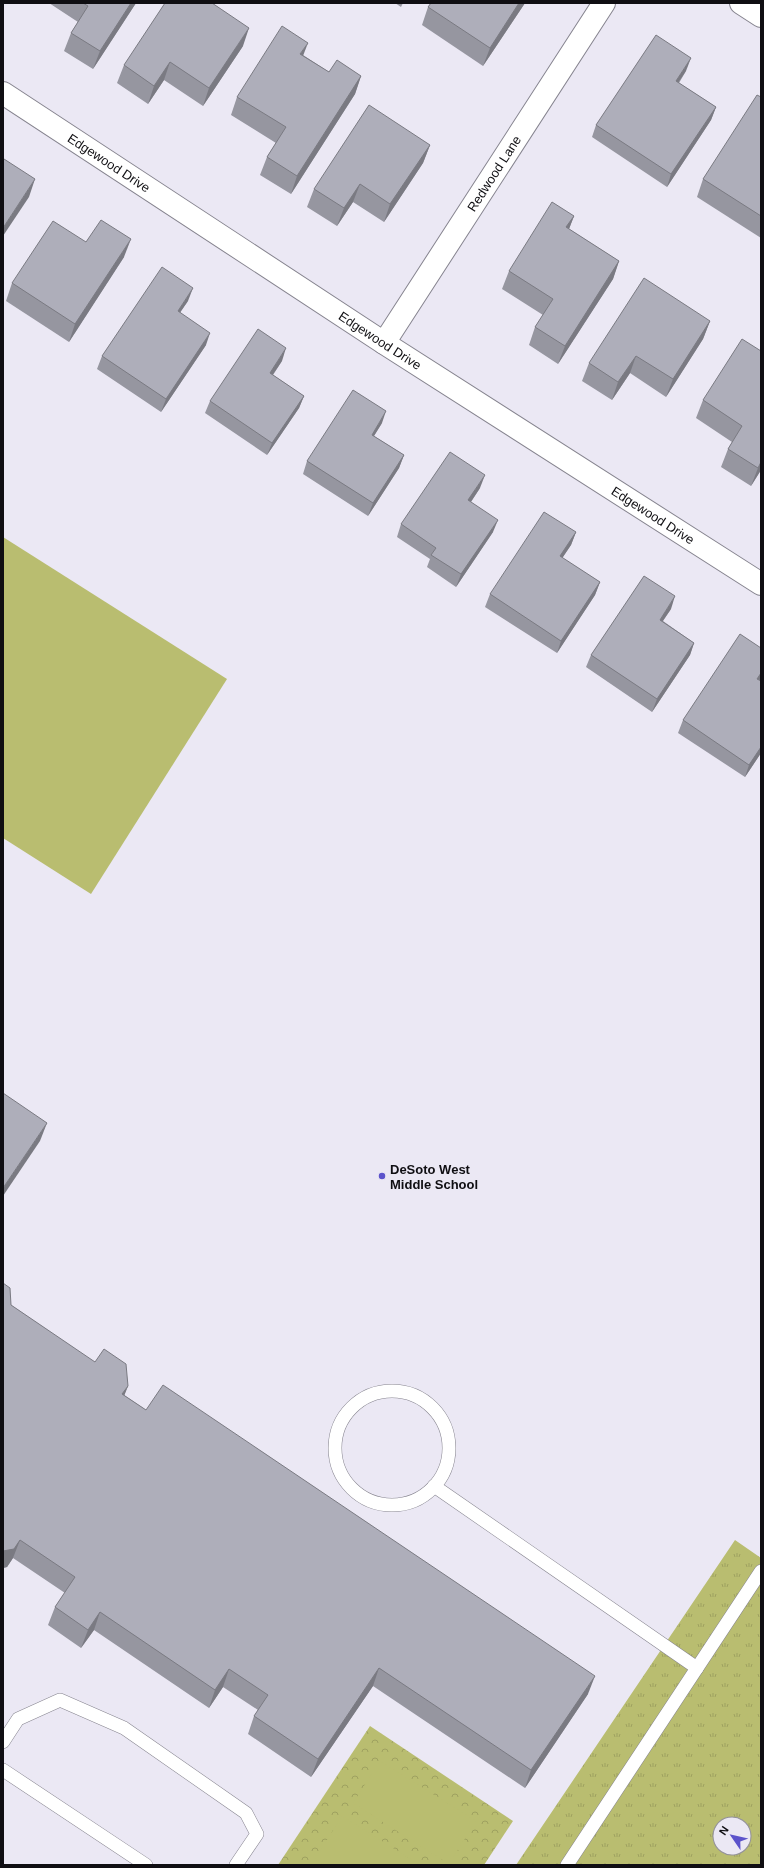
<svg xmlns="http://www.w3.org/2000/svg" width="764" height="1868" viewBox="0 0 764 1868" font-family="Helvetica,sans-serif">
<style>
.grass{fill:url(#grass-tufts);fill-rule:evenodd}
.forest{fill:url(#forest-crowns)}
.garden{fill:#b9bd70}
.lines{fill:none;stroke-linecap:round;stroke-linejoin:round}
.lane-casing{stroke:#86848f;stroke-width:14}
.street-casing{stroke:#86848f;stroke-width:24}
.lane{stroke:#fff;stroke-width:13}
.street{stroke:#fff;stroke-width:22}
.wall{fill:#9696a0}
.shaded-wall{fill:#7a7a82}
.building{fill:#aeaeba;stroke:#7a7a82}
.poi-dot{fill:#5c53cb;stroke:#ebe8f4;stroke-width:1.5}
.labels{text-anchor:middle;stroke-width:4;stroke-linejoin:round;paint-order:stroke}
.street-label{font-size:13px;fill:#0f0e12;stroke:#ebe8f4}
.poi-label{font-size:13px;font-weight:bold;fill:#0f0e12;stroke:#ebe8f4;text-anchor:start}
</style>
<defs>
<pattern id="grass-tufts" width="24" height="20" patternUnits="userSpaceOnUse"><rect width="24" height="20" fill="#b9bd70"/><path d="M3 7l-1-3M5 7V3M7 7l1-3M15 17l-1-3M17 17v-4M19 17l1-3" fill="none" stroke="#9ea160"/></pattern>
<pattern id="forest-crowns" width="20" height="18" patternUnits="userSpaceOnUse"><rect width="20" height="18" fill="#b9bd70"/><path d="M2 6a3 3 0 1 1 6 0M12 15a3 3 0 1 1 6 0" fill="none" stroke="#9ea160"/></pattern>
</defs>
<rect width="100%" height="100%" fill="#ebe8f4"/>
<path class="grass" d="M735 1540 761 1558V1865H516ZM720 1824H744V1848H720Z"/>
<polygon class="forest" points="370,1726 513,1821 484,1865 278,1865"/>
<g class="garden">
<polygon points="3,537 227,679 91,894 3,838"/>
<polygon points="380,1761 476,1821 449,1864 353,1803"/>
<polygon points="342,1816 420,1865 325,1865 315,1859"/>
</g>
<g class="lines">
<defs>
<g id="lane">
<circle cx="392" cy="1448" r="57"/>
<polyline points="434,1486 697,1668"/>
<polyline points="3,1742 18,1719 60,1700 124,1728 246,1813 257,1834 236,1865"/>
<polyline points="3,1770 146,1865"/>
<polyline points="567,1865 761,1571"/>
</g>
<g id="street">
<polyline points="741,3 761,16"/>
<path id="s1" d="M3 93 384 343 761 584"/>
<path id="s2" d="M384 343 604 3"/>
</g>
</defs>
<use href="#lane" class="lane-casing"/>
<use href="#street" class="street-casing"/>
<use href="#lane" class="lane"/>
<use href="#street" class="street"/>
</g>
<g class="wall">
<polygon points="49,3 136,3 93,69 64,51 71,33 78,22"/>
<polygon points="395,3 403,3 401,7"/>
<polygon points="431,3 525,3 483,66 422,25 428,7"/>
<polygon points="243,46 203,106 164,80 148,104 117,83 124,65"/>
<polygon points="303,55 329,72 361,76 355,94 291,194 260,175 267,157 276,143 231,115 237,97"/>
<polygon points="686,71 679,83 716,107 711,120 667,187 592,137 596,125"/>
<polygon points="761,97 761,238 697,197 703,179"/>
<polygon points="430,145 423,163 384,222 353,202 337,226 307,207 314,189"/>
<polygon points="574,216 569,229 619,261 613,279 558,364 529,345 535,327 543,315 502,289 509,271"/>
<polygon points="86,242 124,257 69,342 6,301 12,283"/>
<polygon points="188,301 180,312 206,345 161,412 97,369 102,356"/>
<polygon points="710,321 703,339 666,397 630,373 612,400 582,381 589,363"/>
<polygon points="761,351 761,470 751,486 721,467 728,449 732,442 696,418 703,400"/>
<polygon points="282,361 273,375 304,396 299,408 267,455 205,413 210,401"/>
<polygon points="382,423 374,436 404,455 399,468 368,516 303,474 307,461"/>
<polygon points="480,488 471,502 493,532 456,587 427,567 430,559 397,537 401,524"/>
<polygon points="576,532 571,545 562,558 600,582 595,595 557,653 485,607 490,594"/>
<polygon points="671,609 663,621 694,643 690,655 652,712 586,667 591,655"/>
<polygon points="761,648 761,678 760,680 761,681 761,753 745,777 678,733 683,720"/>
<polygon points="3,1283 11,1305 128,1386 124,1395 146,1410 588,1694 525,1788 373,1686 311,1777 248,1734 254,1716 258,1710 223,1687 209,1708 94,1630 81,1648 48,1625 55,1607 65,1593 13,1558 7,1567 3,1568"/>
</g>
<g class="shaded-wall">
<polygon points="131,3 136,3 93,69 100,51"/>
<polygon points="519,3 525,3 483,66 490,48"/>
<polygon points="249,28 243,46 203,106 209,88"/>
<polygon points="308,43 301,61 300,54"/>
<polygon points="691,58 686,71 671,93 676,81"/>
<polygon points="170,62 164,80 148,104 154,86"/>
<polygon points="361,76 355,94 291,194 297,176"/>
<polygon points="716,107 711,120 667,187 671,174"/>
<polygon points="430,145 423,163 384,222 390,204"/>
<polygon points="35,179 29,197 3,236 3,228"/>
<polygon points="360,184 353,202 337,226 344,208"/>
<polygon points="574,216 567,234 566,227"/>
<polygon points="131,239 124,257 69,342 75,324"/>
<polygon points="619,261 613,279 558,364 565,346"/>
<polygon points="193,288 188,301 173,323 178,311"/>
<polygon points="710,321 703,339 666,397 673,379"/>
<polygon points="210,333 206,345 161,412 166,399"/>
<polygon points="286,348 282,361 265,386 270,373"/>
<polygon points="636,356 630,373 612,400 618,382"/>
<polygon points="304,396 299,408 267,455 272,443"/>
<polygon points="386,411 382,423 367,447 372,435"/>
<polygon points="404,455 399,468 368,516 373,503"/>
<polygon points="761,462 761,470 751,486 758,468"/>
<polygon points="485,475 480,488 464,512 468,500"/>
<polygon points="498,520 493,532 456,587 461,574"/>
<polygon points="576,532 571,545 555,569 560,556"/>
<polygon points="600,582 595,595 557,653 561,641"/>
<polygon points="675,596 671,609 655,632 660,620"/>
<polygon points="694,643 690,655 652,712 657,699"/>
<polygon points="761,673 761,678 752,691 757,679"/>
<polygon points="761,747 761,753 745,777 749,765"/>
<polygon points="47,1123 40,1141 3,1196 3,1188"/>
<polygon points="128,1386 121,1404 122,1394"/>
<polygon points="20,1540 13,1558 7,1567 3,1568 3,1551"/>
<polygon points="100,1612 94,1630 81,1648 88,1630"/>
<polygon points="379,1668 373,1686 311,1777 318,1759"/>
<polygon points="229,1669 223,1687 209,1708 215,1690"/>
<polygon points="595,1676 588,1694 525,1788 531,1770"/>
</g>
<g class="building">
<polygon points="83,3 131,3 100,51 71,33 88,6"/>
<polygon points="165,3 212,3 249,28 209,88 170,62 154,86 124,65"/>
<polygon points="431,3 519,3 490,48 428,7"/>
<polygon points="282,26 308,43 300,54 329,72 337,60 361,76 297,176 267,157 286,127 237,97"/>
<polygon points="656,35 691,58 676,81 716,107 671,174 596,125"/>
<polygon points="757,95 761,97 761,216 703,179"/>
<polygon points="369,105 430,145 390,204 360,184 344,208 314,189"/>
<polygon points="4,159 35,179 3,228 3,161"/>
<polygon points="552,202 574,216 566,227 619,261 565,346 535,327 553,299 509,271"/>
<polygon points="101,220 131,239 75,324 12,283 53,221 86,242"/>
<polygon points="162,267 193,288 178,311 210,333 166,399 102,356"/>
<polygon points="644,278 710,321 673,379 636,356 618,382 589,363"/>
<polygon points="258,329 286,348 270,373 304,396 272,443 210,401"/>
<polygon points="742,339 761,351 761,462 758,468 728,449 742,426 703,400"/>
<polygon points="353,390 386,411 372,435 404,455 373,503 307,461"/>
<polygon points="450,452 485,475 468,500 498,520 461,574 431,555 436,548 401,524"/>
<polygon points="544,512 576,532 560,556 600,582 561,641 490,594"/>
<polygon points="644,576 675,596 660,620 694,643 657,699 591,655"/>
<polygon points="740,634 761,648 761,673 757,679 761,681 761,747 749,765 683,720"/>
<polygon points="3,1093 47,1123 3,1188"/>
<polygon points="3,1283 10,1288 11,1305 95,1362 104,1349 126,1364 128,1386 122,1394 146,1410 163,1385 595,1676 531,1770 379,1668 318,1759 254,1716 268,1695 229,1669 215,1690 100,1612 88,1630 55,1607 75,1577 20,1540 14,1549 3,1551"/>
</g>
<circle class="poi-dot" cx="382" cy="1176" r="4"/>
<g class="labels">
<g class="street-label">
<text dy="5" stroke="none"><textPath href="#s1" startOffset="127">Edgewood Drive</textPath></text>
<text dy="5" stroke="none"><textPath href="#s2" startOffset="202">Redwood Lane</textPath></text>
<text dy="5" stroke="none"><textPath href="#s1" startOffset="451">Edgewood Drive</textPath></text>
<text dy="5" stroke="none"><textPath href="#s1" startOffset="775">Edgewood Drive</textPath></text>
</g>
<g class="poi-label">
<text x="390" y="1174">DeSoto West<tspan x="390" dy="15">Middle School</tspan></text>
</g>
</g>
<rect width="764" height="1868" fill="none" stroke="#0f0e12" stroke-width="8"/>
<g transform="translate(732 1836) rotate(304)"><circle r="19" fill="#ebe8f4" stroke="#93919a"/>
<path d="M0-3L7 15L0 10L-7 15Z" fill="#5c53cb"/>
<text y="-6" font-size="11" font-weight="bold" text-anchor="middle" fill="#0f0e12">N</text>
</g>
</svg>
